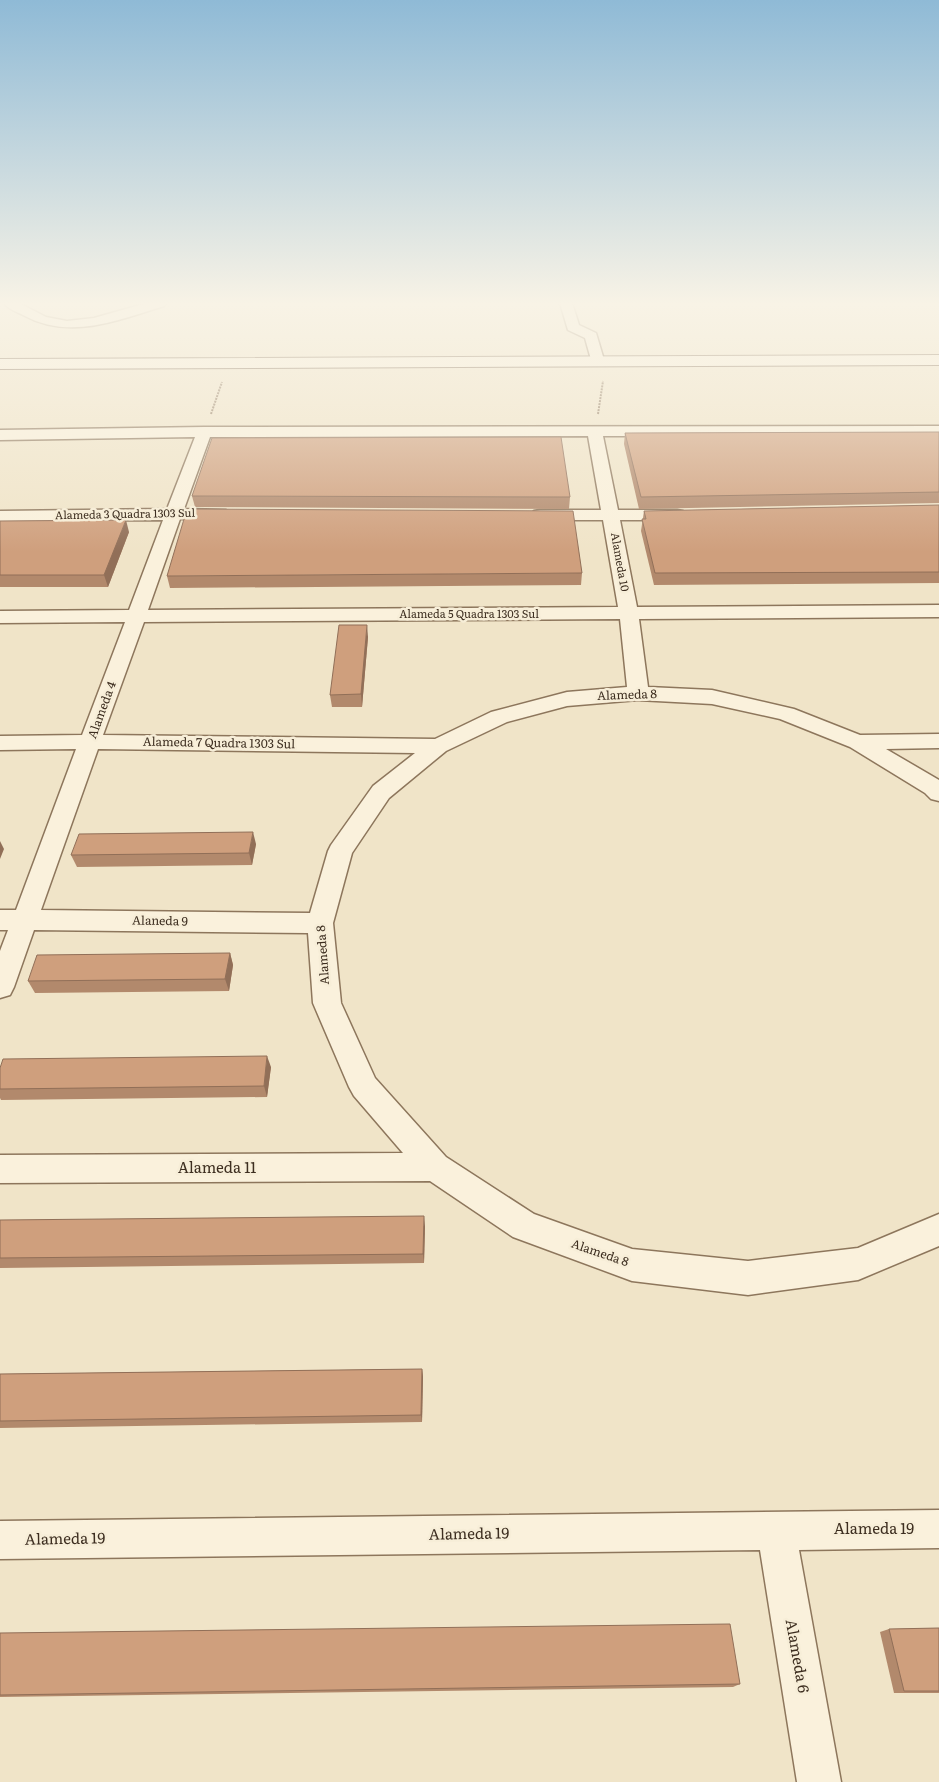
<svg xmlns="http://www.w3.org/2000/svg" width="939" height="1782" viewBox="0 0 939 1782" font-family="Literata,serif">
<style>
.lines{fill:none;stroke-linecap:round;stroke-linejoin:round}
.street-casing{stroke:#8d765c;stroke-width:3}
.secondary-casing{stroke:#6f573f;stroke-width:2}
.path{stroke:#8d765c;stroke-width:2;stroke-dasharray:2 1;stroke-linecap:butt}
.street{fill:#faf1dc;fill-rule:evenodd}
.secondary{fill:#faf1dc;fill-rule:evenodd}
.wall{fill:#b2896c}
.shaded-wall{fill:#916f58}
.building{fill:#cf9f7d;stroke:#916f58}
.labels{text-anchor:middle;stroke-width:5;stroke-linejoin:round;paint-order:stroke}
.far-street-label{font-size:11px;fill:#3d2e20;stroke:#f7eed8}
.street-label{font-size:12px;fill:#3d2e20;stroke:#f7eed8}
.near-street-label{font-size:15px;fill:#3d2e20;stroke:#f7eed8}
</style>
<rect width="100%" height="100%" fill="#f0e4c8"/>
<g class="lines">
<defs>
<g id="street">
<path d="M4 303H19L46 317 67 321 94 318 147 303H166L164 306C118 320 70 341 23 315 17 312 8 309 4 303Z"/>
<polygon points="560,303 572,303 579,325 596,333 604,360 602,363 592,363 585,338 568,330"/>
<path d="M939 426V436H603L618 510H677L683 511 686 515 683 519 677 520H620L637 607 939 605V617L639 619 648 687 712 690 794 709 860 735 939 734V748L886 749 939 780V801L931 799 925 793 850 747 780 719 712 704 638 700 567 706 507 722 446 751 389 798 352 853 333 923 341 1003 375 1078 446 1157 534 1214 632 1249 748 1261 858 1248 939 1214V1246L858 1280 748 1295 632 1281 513 1237 430 1181 0 1183V1155L403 1153 354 1096 349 1087 313 1003 308 933 34 930 14 987 10 995 0 998V951L8 930H0V910H16L76 749 0 750V736L82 735 125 622 0 623V611L129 610 163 520 0 521V511L167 509 195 437 0 440V430L204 427ZM588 436 601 510H540L534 511 531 515 534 519 540 520H603L618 607 148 610 180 519H220L226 518 229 514 226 510 184 509 210 437ZM620 619 627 687 567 692 491 712 435 739 103 735 144 622ZM98 749 415 753 373 786 331 845 328 851 310 913 41 910Z"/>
<polygon points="939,1510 939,1548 799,1550 841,1782 797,1782 760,1550 0,1559 0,1521"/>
</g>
<polygon id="secondary" points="939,355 939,365 0,369 0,359"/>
</defs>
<use href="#street" class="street-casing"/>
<use href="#secondary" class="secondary-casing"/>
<g class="path">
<polyline points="211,414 222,382"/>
<polyline points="598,414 603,381"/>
</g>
<use href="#street" class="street"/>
<use href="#secondary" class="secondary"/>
</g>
<g class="wall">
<polygon points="939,432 939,503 639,509 624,444 625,433"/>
<polygon points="192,496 570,497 569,509 195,507"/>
<polygon points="939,505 939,583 654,585 641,531 644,511"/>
<polygon points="0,521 129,532 108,587 0,587"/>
<polygon points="582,573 581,585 170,588 167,576"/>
<polygon points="368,637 362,707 332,707 330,695"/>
<polygon points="256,844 252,865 77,867 71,855"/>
<polygon points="230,953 233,965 229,991 35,993 28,981"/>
<polygon points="271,1067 267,1097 1,1100 0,1098 0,1068"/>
<polygon points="0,1220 425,1226 424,1263 0,1268"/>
<polygon points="422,1369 423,1377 422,1422 0,1428 0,1374"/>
<polygon points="939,1628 939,1693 894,1693 880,1632 889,1629"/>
<polygon points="0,1633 740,1684 733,1687 0,1697"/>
</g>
<g class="shaded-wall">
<polygon points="126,520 129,532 108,587 104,575"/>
<polygon points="367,625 368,637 362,707 361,694"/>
<polygon points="253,832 256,844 252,865 249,853"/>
<polygon points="0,841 4,849 0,859"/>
<polygon points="230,953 233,965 229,991 225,979"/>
<polygon points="267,1056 271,1067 267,1097 264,1086"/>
<polygon points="424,1216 425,1226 424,1263 423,1254"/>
<polygon points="422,1369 423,1377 422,1422 421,1415"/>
</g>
<g class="building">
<polygon points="939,432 939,492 641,497 625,433"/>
<polygon points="561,437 570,497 192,496 212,438"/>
<polygon points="939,505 939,572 655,573 642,519 646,519 644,511"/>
<polygon points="187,509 573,511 582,573 167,576"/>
<polygon points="126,520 104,575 0,575 0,521"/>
<polygon points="339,625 367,625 361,694 330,695"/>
<polygon points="253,832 249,853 71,855 79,834"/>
<polygon points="230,953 225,979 28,981 37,955"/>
<polygon points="267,1056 264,1086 0,1089 0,1068 3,1059"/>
<polygon points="424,1216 423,1254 0,1258 0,1220"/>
<polygon points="422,1369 421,1415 0,1421 0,1374"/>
<polygon points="730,1624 740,1684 0,1695 0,1633"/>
<polygon points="939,1628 939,1691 904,1691 889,1629"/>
</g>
<linearGradient id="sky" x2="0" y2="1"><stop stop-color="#8fbad6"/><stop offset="0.55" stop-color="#f8f3e6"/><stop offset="1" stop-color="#f8f3e6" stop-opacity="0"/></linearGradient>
<rect width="939" height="552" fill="url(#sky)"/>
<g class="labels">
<g class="far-street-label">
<text transform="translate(125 514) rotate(-1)" y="4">Alameda 3 Quadra 1303 Sul</text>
<text transform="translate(620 562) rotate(80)" y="4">Alameda 10</text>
<text x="469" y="618">Alameda 5 Quadra 1303 Sul</text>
</g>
<g class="street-label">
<text transform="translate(627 695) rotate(-2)" y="4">Alameda 8</text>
<text transform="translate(102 710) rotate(-70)" y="4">Alameda 4</text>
<text transform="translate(219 743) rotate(1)" y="4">Alameda 7 Quadra 1303 Sul</text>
<text transform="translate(160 921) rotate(1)" y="4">Alaneda 9</text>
<text transform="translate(323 955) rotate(-94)" y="4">Alameda 8</text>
<text transform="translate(600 1253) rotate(19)" y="4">Alameda 8</text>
</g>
<g class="near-street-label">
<text x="217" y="1173">Alameda 11</text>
<text x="874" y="1534">Alameda 19</text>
<text transform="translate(469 1534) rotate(-1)" y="5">Alameda 19</text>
<text transform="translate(65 1539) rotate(-1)" y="5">Alameda 19</text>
<text transform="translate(797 1656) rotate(80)" y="5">Alameda 6</text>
</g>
</g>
</svg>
